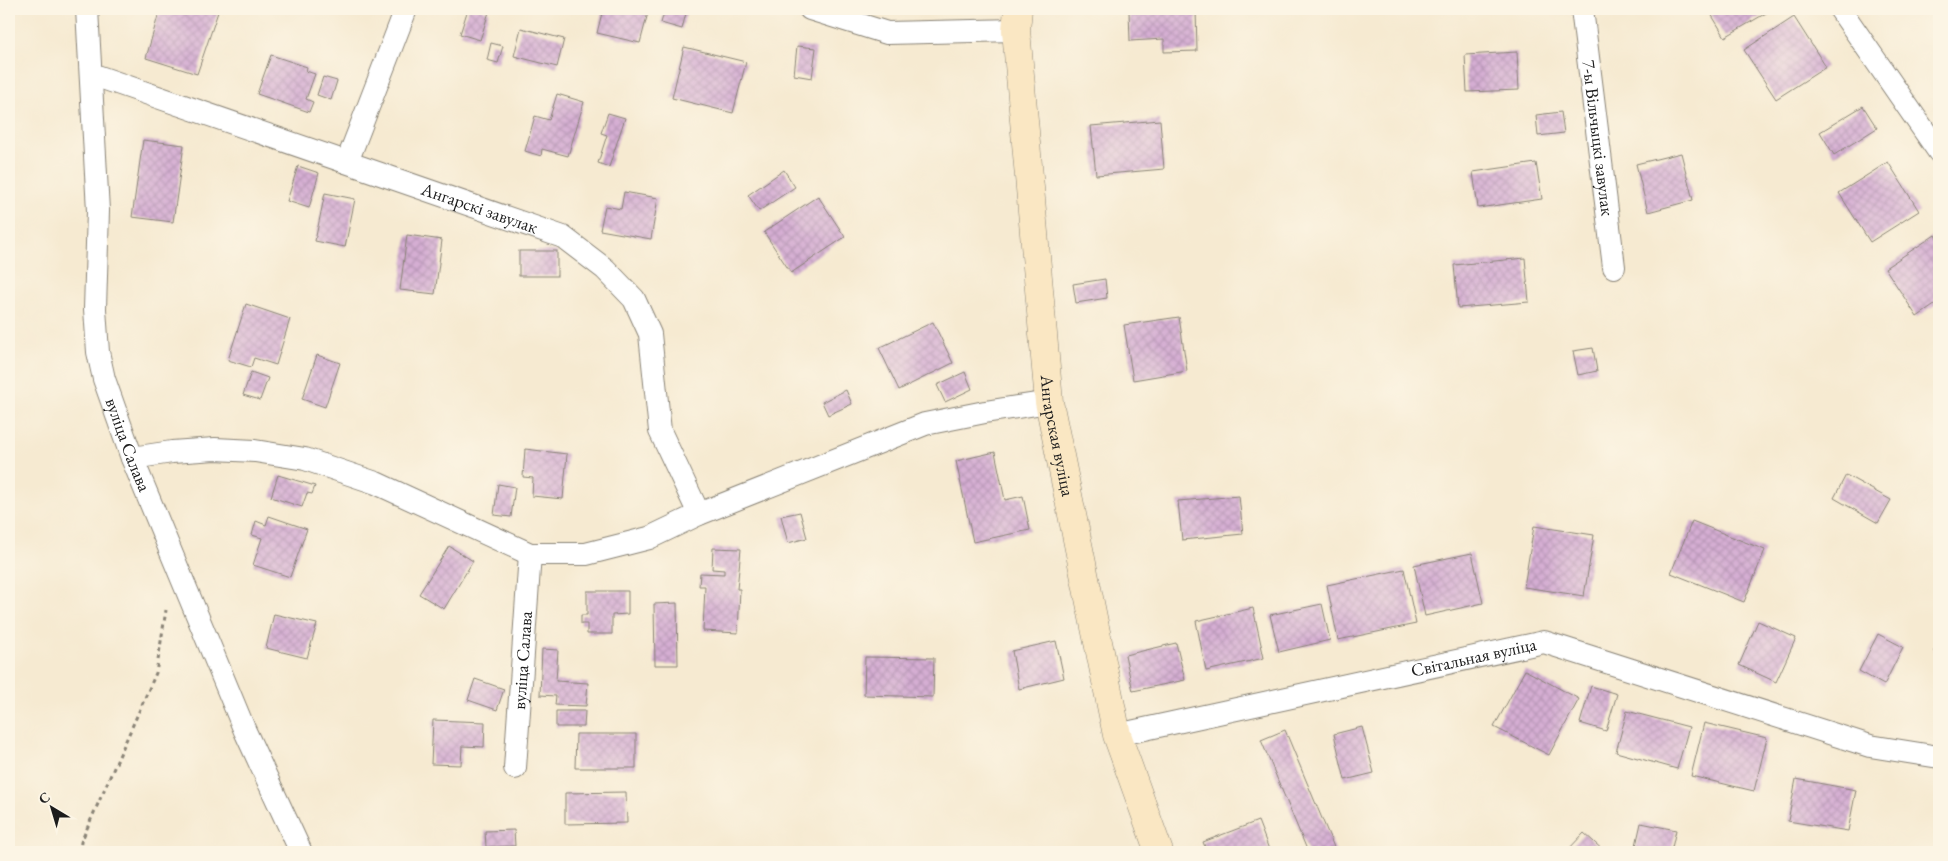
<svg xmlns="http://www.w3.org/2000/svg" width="1948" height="861" viewBox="0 0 1948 861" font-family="'EB Garamond',serif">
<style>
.building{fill:url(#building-cross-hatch)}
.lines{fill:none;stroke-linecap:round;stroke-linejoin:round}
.street-casing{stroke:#898376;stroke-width:24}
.secondary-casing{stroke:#898376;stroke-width:29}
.path{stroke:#898376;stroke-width:3;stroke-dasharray:4 4;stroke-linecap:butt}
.street{stroke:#fff;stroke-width:22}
.secondary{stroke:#fae7c3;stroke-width:28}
.labels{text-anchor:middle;stroke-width:4.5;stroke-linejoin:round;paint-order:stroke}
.street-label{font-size:18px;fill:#1c1c1c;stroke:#fcf5e5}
</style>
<defs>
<pattern id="building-cross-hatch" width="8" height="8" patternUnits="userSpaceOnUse" patternTransform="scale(1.25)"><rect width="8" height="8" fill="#d5aed3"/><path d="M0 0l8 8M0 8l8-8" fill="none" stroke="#b695b5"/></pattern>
</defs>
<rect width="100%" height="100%" fill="#fcf5e5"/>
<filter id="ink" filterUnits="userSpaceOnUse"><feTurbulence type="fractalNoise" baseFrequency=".02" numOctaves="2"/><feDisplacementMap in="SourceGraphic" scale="10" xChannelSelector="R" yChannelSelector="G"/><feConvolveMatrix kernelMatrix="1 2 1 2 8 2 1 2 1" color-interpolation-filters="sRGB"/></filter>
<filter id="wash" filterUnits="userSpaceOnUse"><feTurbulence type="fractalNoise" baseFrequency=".0096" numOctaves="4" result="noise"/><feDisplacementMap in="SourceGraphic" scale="20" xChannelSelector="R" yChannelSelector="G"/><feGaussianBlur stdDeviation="1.12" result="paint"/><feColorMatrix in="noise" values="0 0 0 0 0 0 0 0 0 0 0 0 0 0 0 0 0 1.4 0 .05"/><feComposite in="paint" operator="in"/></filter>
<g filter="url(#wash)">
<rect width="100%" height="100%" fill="#f6ead1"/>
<g id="blocks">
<g class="building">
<polygon points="160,9 219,9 197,74 146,58"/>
<polygon points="468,9 481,9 489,12 480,40 460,34"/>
<polygon points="603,9 649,9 640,43 597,33"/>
<polygon points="665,9 687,9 682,29 661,23"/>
<polygon points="1196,9 1197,51 1164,52 1164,39 1130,41 1129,11"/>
<polygon points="1708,9 1773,9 1725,37"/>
<polygon points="1794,17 1826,67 1776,99 1744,50"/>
<polygon points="521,28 564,39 557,67 514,56"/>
<polygon points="491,43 503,46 498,63 487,60"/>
<polygon points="797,46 816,48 812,78 794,75"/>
<polygon points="684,47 746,62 733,113 672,98"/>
<polygon points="1517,52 1519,90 1467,92 1465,55"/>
<polygon points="271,55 307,67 306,71 315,74 306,99 313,102 309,112 257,94"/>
<polygon points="323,77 337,81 331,100 317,95"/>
<polygon points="557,94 584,102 568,156 542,149 541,156 525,151 535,116 549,120"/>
<polygon points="1863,106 1877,128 1834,155 1820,132"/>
<polygon points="1561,112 1564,133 1538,136 1536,115"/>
<polygon points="608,113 625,118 609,167 598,163 607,135 601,133"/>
<polygon points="1160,120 1164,169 1096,175 1091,126"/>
<polygon points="143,140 184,145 173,222 132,217"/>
<polygon points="1681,153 1693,200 1648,212 1636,164"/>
<polygon points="1888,162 1919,211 1870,242 1839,193"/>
<polygon points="1536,163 1542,199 1478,208 1473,172"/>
<polygon points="298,166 319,173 309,208 287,201"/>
<polygon points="784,170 795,187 759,211 748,195"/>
<polygon points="624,192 658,198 651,239 600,230 605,206 621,209"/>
<polygon points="325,193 355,199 345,247 315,241"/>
<polygon points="818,196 845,237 791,273 764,232"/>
<polygon points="407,235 442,240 435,294 400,290"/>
<polygon points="1935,235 1939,241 1939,302 1917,317 1885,268"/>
<rect x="519" y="251" width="38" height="25"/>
<polygon points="1525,258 1529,302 1458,308 1454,265"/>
<polygon points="1105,279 1107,298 1076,303 1073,284"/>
<polygon points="246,304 290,319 276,365 254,358 251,367 228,360"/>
<polygon points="1179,317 1187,371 1133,380 1124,325"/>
<polygon points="933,322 953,363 899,390 879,348"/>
<polygon points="1593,348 1597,371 1578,375 1573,351"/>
<polygon points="317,355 340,363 325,407 302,399"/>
<polygon points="251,372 268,378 260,400 243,395"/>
<polygon points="965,372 972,389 945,402 937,385"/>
<polygon points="846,390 852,404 828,415 822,402"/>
<polygon points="525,449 567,454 563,499 532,496 533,478 523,477"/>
<polygon points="995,452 1005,500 1023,496 1030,530 973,542 956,461"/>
<polygon points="278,475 315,486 312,494 307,493 302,507 271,497"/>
<polygon points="1846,475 1891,500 1878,523 1834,498"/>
<polygon points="498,484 515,487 511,517 494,515"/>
<polygon points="1239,496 1243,534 1182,540 1178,501"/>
<polygon points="800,512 807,538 788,543 781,516"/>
<polygon points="269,516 307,529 290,577 253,565 262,538 252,535 256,521 266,525"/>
<polygon points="1692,521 1765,550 1744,602 1671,573"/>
<polygon points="1534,526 1594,535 1584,596 1524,587"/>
<polygon points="449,546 473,561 444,609 419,594"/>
<polygon points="713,548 741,549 737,589 740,589 738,633 703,631 705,586 699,586 700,573 724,574 724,570 712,569"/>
<polygon points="1472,553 1483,603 1425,616 1414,565"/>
<polygon points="1404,569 1416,624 1338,640 1327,585"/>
<polygon points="587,591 628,591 628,614 612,615 612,634 587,634 587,624 581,624 581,615 587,615"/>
<polygon points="677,603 678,665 655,665 654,604"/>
<polygon points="1322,604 1330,640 1279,652 1270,615"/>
<polygon points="1253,608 1264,658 1206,671 1196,621"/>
<polygon points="274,614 317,624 307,658 266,648"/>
<polygon points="1758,621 1796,638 1776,682 1739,665"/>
<polygon points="1878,634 1903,647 1884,685 1859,671"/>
<polygon points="1939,638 1939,653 1934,651"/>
<polygon points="1056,641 1064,678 1019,689 1012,651"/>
<polygon points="1176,643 1185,680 1133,691 1125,655"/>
<polygon points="542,649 558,650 556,681 588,683 586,706 555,705 556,696 540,695"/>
<polygon points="865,657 934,658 933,697 864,695"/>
<polygon points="1525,670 1579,699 1549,755 1494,727"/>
<polygon points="475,679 504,689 497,710 468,700"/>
<polygon points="1591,686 1617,694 1606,731 1580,723"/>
<polygon points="556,711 585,711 584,727 556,727"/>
<polygon points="1627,711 1689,727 1677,769 1616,752"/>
<polygon points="433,720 485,722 484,747 462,746 461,765 431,764"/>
<polygon points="1704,723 1767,738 1754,791 1691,776"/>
<polygon points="1362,727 1374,773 1345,780 1334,734"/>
<polygon points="1285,730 1336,852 1308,852 1261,740"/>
<polygon points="576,734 636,734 636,768 575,768"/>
<polygon points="1796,779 1856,790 1848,831 1788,821"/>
<polygon points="626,792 627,823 565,824 565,793"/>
<polygon points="1258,821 1270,852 1207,852 1203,842"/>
<polygon points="1641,823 1676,830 1671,852 1648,852 1635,850"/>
<polygon points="514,830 515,846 486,847 485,831"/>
<polygon points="1584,833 1605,852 1566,852"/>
<polygon points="469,848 469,852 443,852 443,851"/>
<polygon points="1035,848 1036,852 1020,852 1020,851"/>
</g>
</g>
</g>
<g filter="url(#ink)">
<use href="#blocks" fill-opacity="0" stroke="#898376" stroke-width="1"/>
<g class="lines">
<defs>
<g id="street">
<path id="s1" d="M87 9 98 211 95 309 98 352 104 379 132 458 245 731 301 852"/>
<polyline points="810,9 887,33 1016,30"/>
<path id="s2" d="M1582 9 1614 267"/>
<polyline points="1840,9 1939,152"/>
<path id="s3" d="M91 74 563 237 605 269 634 299 650 334 660 431 699 514"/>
<polyline points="347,162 406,9"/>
<polyline points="132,458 172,452 215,449 255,451 305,459 376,483 530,554 586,554 649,538 699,514 925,424 985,412 1049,402"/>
<path id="s4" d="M1117 735 1544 642 1870 746 1939 757"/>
<path id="s5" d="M515 768 530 554"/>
</g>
<g id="secondary">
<path id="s6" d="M1018 9 1016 30 1049 402 1117 735 1159 852"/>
</g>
</defs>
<use href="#street" class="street-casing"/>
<use href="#secondary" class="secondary-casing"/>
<polyline class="path" points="80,852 81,842 156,673 166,610"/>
<use href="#street" class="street"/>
<use href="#secondary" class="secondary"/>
</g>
</g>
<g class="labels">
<g class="street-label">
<text dy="6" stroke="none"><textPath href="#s2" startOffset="130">7-ы Вільчыцкі завулак</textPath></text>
<text dy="6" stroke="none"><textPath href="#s3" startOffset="411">Ангарскі завулак</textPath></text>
<text dy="6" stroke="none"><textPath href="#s6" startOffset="429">Ангарская вуліца</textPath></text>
<text dy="6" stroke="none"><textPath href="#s1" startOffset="441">вуліца Салава</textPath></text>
<text dy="6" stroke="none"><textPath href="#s4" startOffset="365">Світальная вуліца</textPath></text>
<text dy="6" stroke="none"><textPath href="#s5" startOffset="108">вуліца Салава</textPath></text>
</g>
</g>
<rect width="1948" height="861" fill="none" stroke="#fcf5e5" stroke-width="30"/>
<g transform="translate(52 808) rotate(322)" stroke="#fcf5e5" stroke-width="4" paint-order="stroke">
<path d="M0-4L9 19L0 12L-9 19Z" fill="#1c1c1c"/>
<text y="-8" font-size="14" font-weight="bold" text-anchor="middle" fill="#1c1c1c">С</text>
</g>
</svg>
